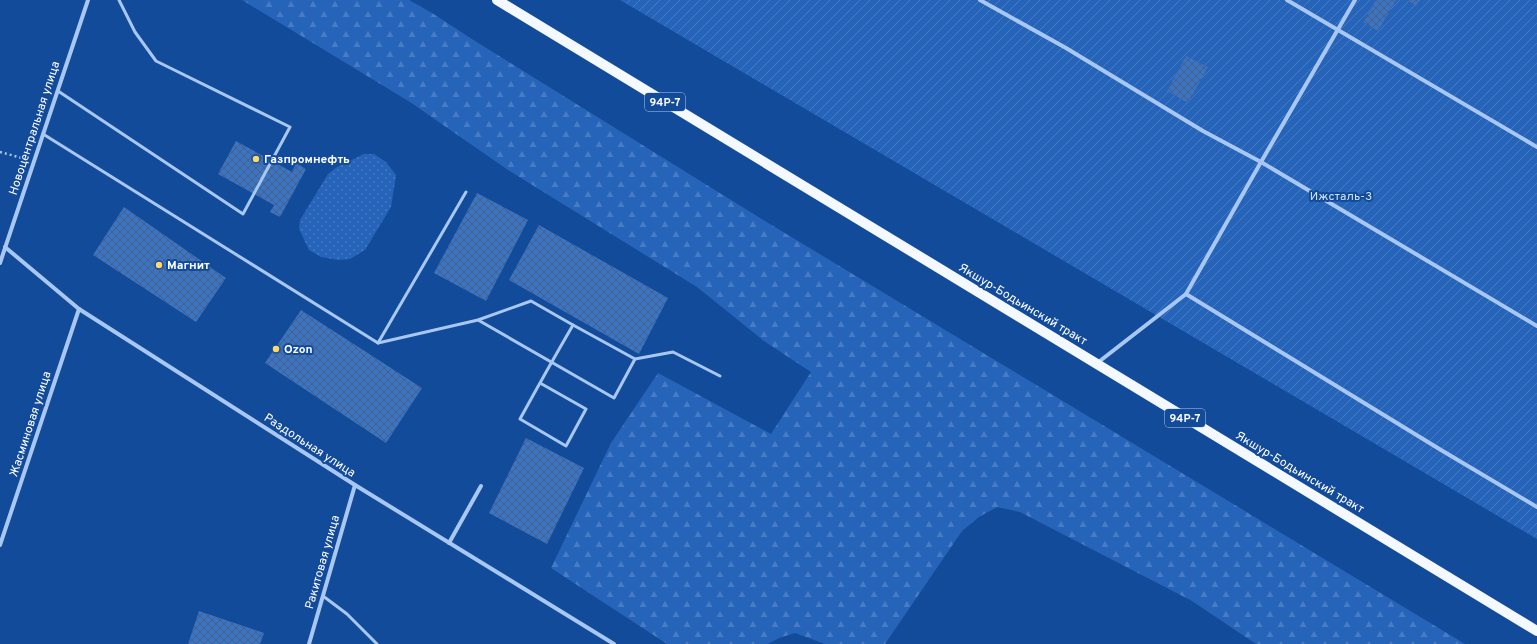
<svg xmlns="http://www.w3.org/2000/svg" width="1537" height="644" viewBox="0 0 1537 644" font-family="Overpass,sans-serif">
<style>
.grass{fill:url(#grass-dots)}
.forest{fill:url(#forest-firs)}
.garden{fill:url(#garden-furrows)}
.building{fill:url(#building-cross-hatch)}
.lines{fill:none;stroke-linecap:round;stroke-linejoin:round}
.path{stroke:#a8c8f3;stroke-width:2.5;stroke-dasharray:2 3;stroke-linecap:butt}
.lane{stroke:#a8c8f3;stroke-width:3}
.street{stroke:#a8c8f3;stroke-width:4}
.primary{stroke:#f4f8ff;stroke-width:10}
.poi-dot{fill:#ffd86a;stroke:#134b9b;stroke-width:1.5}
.labels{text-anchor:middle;stroke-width:4;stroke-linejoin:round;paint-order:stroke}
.shield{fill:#134b9b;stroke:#b8c9e1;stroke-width:1}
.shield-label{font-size:11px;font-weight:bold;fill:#fff}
.street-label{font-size:12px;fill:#fff;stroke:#134b9b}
.poi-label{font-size:12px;font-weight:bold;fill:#fff;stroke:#134b9b;text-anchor:start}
.park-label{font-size:12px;fill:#d0e3fd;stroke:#134b9b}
</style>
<defs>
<pattern id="grass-dots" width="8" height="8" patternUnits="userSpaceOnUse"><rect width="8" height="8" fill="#2664b9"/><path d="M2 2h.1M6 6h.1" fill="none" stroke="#477bc4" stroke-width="1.8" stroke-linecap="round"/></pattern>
<pattern id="forest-firs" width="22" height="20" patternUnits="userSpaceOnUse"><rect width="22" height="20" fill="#2664b9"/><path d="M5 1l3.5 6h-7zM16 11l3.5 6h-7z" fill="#477bc4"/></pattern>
<pattern id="garden-furrows" width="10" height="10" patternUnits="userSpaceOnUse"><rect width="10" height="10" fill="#2664b9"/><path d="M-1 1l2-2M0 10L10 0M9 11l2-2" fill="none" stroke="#477bc4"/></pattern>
<pattern id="building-cross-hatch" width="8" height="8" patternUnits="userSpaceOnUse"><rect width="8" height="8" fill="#3c74c2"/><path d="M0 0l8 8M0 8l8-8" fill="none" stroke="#446087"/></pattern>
</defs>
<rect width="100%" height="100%" fill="#134b9b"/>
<polygon class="grass" points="374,154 386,162 396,175 391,207 365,250 350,259 338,260 321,257 309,250 299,229 300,220 328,174 337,167 364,154"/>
<polygon class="forest" points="242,0 409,0 432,13 475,41 760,218 1465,644 1256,644 1192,601 1020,512 997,507 979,517 962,531 885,644 825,644 795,633 779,638 768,644 667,644 551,568 611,443 658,373 771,434 811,372 764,341 697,287 508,170 410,102"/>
<polygon class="garden" points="620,0 1537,0 1537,539"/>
<g class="building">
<polygon points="1376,0 1396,0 1378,31 1363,22"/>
<polygon points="1407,0 1419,0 1416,6"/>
<polygon points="1186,56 1208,67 1188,103 1167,91"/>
<polygon points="236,141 292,172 296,163 306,169 280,217 270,212 274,205 218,174"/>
<polygon points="477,193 528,220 486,301 434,273"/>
<polygon points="124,207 226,278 196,322 93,255"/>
<polygon points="539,225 668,298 639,354 509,280"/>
<polygon points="301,310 422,388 386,443 265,363"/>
<polygon points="526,438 584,468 547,544 489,513"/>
<polygon points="199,611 264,633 260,644 188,644"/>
</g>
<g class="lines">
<polyline class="path" points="0,152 22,158"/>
<g class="lane">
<polyline points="58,91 243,214 290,127 156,61 135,32 119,0"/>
<path d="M43 134 378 343 478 320 531 301 573 325C555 356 537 388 520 419L566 446 586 409 540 383"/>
<polyline points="478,320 614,398 635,359"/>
<polyline points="573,325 635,359 673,352 720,376"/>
<polyline points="378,343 466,192"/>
<polyline points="323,596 347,614 377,644"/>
</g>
<g class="street">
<polyline points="980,0 1066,48 1203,131 1261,162 1537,326"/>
<polyline points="1287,0 1537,147"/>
<polyline points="5,247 79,309 355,485 614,644"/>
<polyline points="0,263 88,0"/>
<polyline points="1186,294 1441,450 1537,507"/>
<polyline points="1096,364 1186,294 1261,162 1355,0"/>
<polyline points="449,543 481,486"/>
<polyline points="0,545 79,309"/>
<polyline points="309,644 355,485"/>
</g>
<polyline class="primary" points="497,0 1537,631"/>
</g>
<g class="poi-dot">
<circle cx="256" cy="159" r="4"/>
<circle cx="159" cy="265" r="4"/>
<circle cx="276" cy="349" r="4"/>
</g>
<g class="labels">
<g class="shield">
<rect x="645" y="93" width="40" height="18" rx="3"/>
<rect x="1165" y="409" width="40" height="18" rx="3"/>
</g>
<g class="shield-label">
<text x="665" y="106">94Р-7</text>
<text x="1185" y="422">94Р-7</text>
</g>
<g class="street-label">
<text transform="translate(34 128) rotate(-72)" y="4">Новоцентральная улица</text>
<text transform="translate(1023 304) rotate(31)" y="4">Якшур-Бодьинский тракт</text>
<text transform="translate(30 424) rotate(-72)" y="4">Жасминовая улица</text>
<text transform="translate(310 445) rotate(33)" y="4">Раздольная улица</text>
<text transform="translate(1300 472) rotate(31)" y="4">Якшур-Бодьинский тракт</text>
<text transform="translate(322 562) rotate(-74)" y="4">Ракитовая улица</text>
</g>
<g class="poi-label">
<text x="264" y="163">Газпромнефть</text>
<text x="167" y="269">Магнит</text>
<text x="284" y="353">Ozon</text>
</g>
<g class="park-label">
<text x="1341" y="200">Ижсталь-3</text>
</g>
</g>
</svg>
